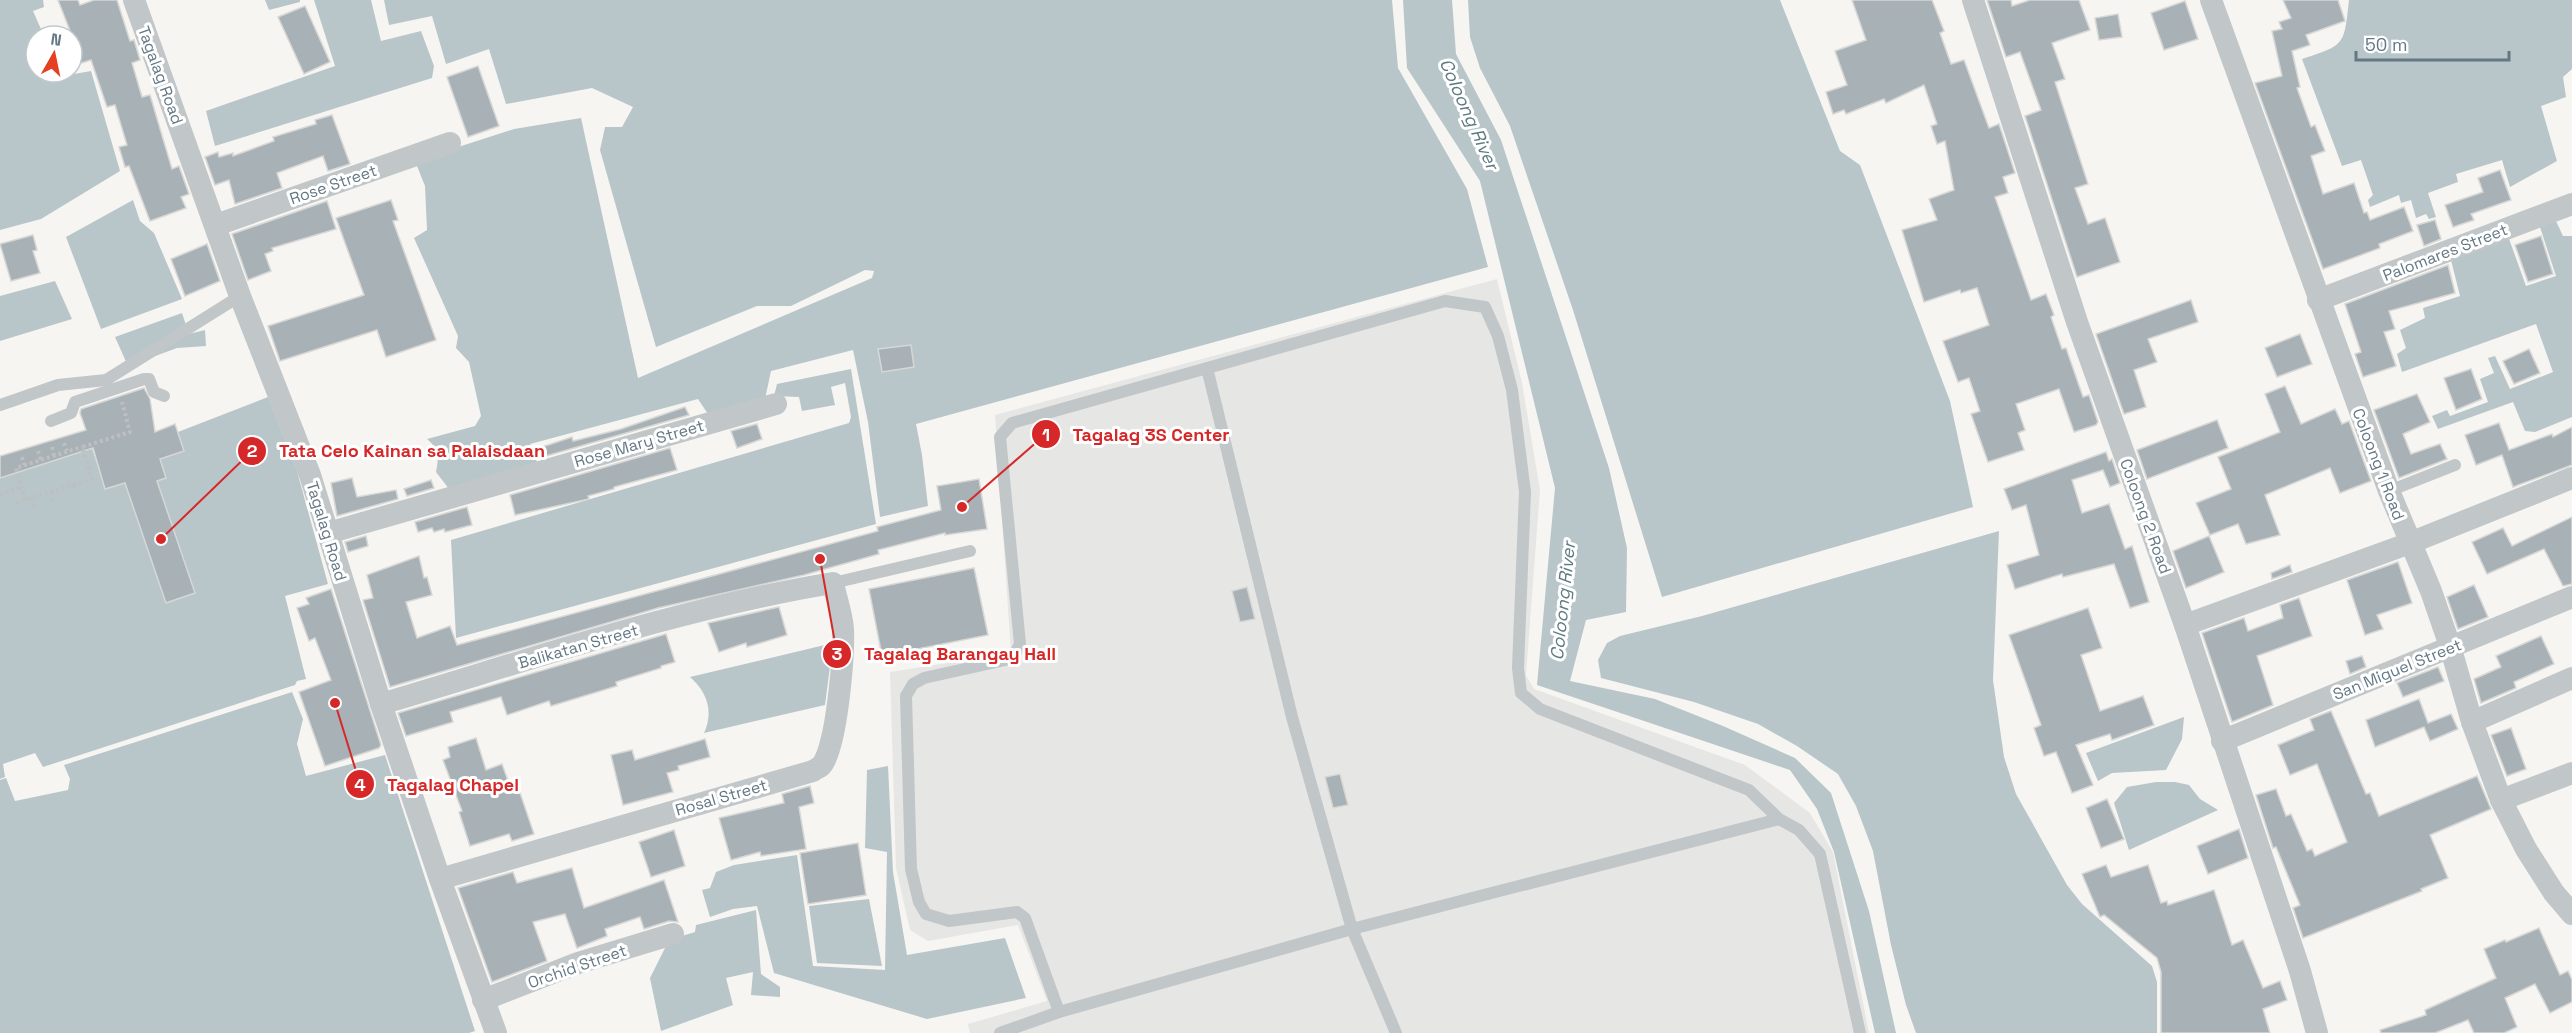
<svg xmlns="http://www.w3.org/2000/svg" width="2572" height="1033" viewBox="0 0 2572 1033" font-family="'Space Grotesk',sans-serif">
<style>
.built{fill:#e6e7e5}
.water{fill:#b8c6c9}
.building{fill:#a7b1b6;stroke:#d7d7d5;stroke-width:1.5}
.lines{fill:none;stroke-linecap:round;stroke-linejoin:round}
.path{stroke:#bdbfc1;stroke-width:4;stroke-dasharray:3 3;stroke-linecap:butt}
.service{stroke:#c1c6c8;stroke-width:12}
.minor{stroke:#c1c6c8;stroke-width:22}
.labels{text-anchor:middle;stroke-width:6;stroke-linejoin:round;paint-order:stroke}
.street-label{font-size:16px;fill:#647884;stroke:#fff}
.water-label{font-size:18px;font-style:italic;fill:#5f7b80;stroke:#fff}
.leader{fill:none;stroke:#d62828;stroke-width:2}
.callout-dot{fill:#d62828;stroke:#fff;stroke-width:2}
.mark-label{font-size:18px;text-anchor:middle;font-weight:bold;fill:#fff}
.callout-label{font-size:18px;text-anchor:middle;font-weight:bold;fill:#d62828;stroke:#fff;stroke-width:6;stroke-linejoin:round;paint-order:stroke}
</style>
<rect width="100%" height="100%" fill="#f6f5f2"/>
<polygon class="built" points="1497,279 1522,383 1540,490 1526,675 1534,689 1745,765 1810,813 1833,852 1869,1033 970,1033 968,1024 1047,1001 1018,925 928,941 910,930 896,868 890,672 1011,653 995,415"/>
<g class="water">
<polygon points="0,0 43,0 44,7 33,11 44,36 36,36 36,72 61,72 63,76 91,71 120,171 41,219 0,230"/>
<polygon points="265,0 300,0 300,2 269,10"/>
<polygon points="314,0 371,0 381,41 421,31 434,66 432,78 215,146 206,111 335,66"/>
<path d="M384 0H1392L1398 68 1467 189 1488 267 916 424 922 455 928 506 880 517 868 422 853 350 771 371 765 399 708 414 698 399 530 444 537 462 449 489 436 472C439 457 439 449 427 439L475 426 481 416 469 362 456 348 458 336 414 238 427 230 425 186 415 161 514 129 581 118 638 378 872 278 874 271 865 270 791 306H757L656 347 600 150 605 127H622L633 107 592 88 506 104 489 49 446 64 432 16 389 25Z"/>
<polygon points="1403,0 1452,0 1456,54 1501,140 1609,468 1627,548 1626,612 1586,620 1570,681 1655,699 1723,726 1795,758 1831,793 1869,911 1896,1033 1875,1033 1834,852 1817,809 1790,770 1537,685 1555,488 1480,181 1407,68"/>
<polygon points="1468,0 1780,0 1840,151 1860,165 1950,401 1973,507 1662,597 1573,310 1510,126 1480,68 1470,37"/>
<path d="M2349 0H2572V69L2563 77 2566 97 2541 106 2557 161 2510 187 2502 160 2456 174 2458 182 2428 193 2436 217 2429 219 2426 214 2416 218 2411 200 2401 203 2399 195 2370 207 2368 200 2373 195 2361 160 2342 166 2302 59C2345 45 2344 46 2349 0Z"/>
<polygon points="133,200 140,221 154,233 182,299 101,329 66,237"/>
<polygon points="2555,219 2563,236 2572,236 2572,417 2535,432 2525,431 2513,402 2438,429 2432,416 2447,410 2450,416 2488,402 2480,379 2494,373 2488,358 2495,356 2510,389 2553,372 2536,324 2402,372 2397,354 2406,348 2400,330 2425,318 2423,308 2460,296 2450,256 2508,236 2526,286 2556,276 2539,224"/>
<polygon points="55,281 72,319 0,341 0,296"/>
<polygon points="182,313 189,334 205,330 206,346 177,348 128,366 115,337"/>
<polygon points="851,369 876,524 456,638 451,540 849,423 851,417 845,383 831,387 835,405 802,411 799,397 774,396 777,384"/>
<polygon points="268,397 297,471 328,584 285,596 306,679 297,681 295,685 43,767 35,753 3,764 5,777 0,779 0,456 86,430 104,485 124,478 166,603 195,593 157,481 166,478 160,459 184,451 178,432"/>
<polygon points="1999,531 1993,680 2004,757 2016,794 2067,885 2082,904 2152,966 2157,982 2157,1033 1916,1033 1906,1005 1891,945 1873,851 1856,806 1838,774 1797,746 1758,724 1694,702 1601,678 1598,660 1607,643 1620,636 1702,616"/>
<path d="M833 643 825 705 704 733C714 711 707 692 690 677Z"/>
<polygon points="292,692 303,719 297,744 306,776 385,755 475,1031 469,1033 0,1033 0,780 6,778 15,801 68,790 70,779 64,765"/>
<polygon points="2184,717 2182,739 2166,770 2112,773 2098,781 2086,753"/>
<polygon points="888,766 893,872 907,955 1005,938 1026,998 927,1019 774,973 757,906 733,909 710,917 702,890 710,888 716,872 734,865 797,855 813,966 885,970 887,852 865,848 867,770"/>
<polygon points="2156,782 2175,782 2189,785 2200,799 2218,810 2129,850 2114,803 2127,787"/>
<polygon points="869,899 882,966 817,963 809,906"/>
<polygon points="756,910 761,974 780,987 780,997 751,995 753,972 726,978 733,1005 661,1031 650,978 669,940 695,932 696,925"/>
</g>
<g class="building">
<polygon points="58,0 78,0 80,5 94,0 117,0 130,41 134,40 140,60 132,63 142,97 150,95 172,169 179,166 189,194 181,197 186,208 150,221 129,166 125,167 119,147 127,145 115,105 107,107 91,60 72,66 72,36"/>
<polygon points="1852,0 1932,0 1944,31 1940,33 1951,64 1964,60 1989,128 1999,124 2015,173 2003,177 2008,193 1995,197 2031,300 2046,294 2054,315 2051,317 2062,349 2066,348 2083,397 2089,395 2098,422 2096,425 2074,432 2059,389 2016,404 2025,430 2018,433 2024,450 1988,462 1971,414 1980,411 1969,378 1958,382 1943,341 1989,325 1977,288 1961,293 1960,290 1924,302 1902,230 1937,220 1929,199 1954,190 1945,141 1937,144 1931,126 1937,124 1924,85 1886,103 1884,99 1846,114 1844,110 1833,114 1826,92 1847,85 1835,51 1866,40"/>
<polygon points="1987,0 2011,0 2012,6 2030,0 2079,0 2090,30 2052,43 2065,79 2055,82 2088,184 2075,188 2088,224 2105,218 2120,262 2077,277 2025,116 2041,110 2020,52 2006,57"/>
<polygon points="2283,0 2338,0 2345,21 2306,35 2310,45 2292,51 2300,87 2297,88 2311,127 2315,125 2325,151 2311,156 2323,194 2354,183 2364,213 2367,212 2370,220 2404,207 2413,231 2379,244 2380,248 2323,269 2255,83 2282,76 2272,31 2282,29 2279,22 2291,18"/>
<polygon points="2185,1 2198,39 2164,50 2151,13"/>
<polygon points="305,6 330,62 304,74 278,17"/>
<polygon points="2118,14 2122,37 2099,40 2095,18"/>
<polygon points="478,66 499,126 468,137 447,77"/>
<polygon points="332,115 350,164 328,171 323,156 277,173 282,188 235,204 229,180 215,185 205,157 218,152 219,157 233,153 233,156 274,141 273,137 316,124 315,120"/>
<polygon points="2500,170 2511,200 2471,214 2474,220 2453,227 2445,205 2483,192 2478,178"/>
<polygon points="391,200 398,220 393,221 436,340 386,357 377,330 280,361 268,326 364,295 336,218"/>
<polygon points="327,201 336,229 272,248 273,251 265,254 271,271 248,280 232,234"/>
<polygon points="2435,220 2441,239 2424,246 2417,225"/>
<polygon points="33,235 37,250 33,251 40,273 11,281 0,244"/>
<polygon points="2541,236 2553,274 2528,282 2515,245"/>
<polygon points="207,244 220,281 185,296 171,259"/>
<polygon points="2448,265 2455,293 2389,311 2395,329 2384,332 2396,366 2363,377 2355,354 2361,352 2345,304"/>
<polygon points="2191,300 2198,322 2148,339 2157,362 2134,370 2146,407 2124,414 2096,334"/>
<polygon points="2300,334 2312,364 2277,377 2265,348"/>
<polygon points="911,345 914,367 882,372 878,349"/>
<polygon points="2529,349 2540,373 2514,384 2503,361"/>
<polygon points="2471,369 2482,399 2456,410 2444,378"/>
<polygon points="2285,386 2301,424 2335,409 2342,424 2349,421 2371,481 2340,493 2330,468 2265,495 2280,535 2246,544 2238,524 2210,535 2196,503 2231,489 2218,457 2280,432 2265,394"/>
<polygon points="144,388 150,399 155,432 175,424 184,451 160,459 166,478 157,481 195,593 166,603 125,483 105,489 93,448 0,478 0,456 86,430 80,413 81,409"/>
<polygon points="2417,394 2430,422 2403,434 2411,454 2440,444 2447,459 2399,478 2374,410"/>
<polygon points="685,407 689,415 539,458 536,449 572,437 573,441 621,429"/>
<polygon points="2217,420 2228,448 2147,479 2137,450"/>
<polygon points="2499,423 2509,450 2552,434 2553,437 2572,427 2572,465 2513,487 2502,455 2476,465 2465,435"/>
<polygon points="757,424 762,439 737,448 731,431"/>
<polygon points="670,448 677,470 614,487 614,489 588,496 589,499 515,515 510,495"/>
<polygon points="2106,452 2109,461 2112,459 2120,483 2110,487 2103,470 2072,480 2082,513 2109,504 2125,549 2132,546 2149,602 2130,608 2114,564 2063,577 2062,574 2015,589 2007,565 2039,555 2026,505 2012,510 2004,489"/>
<polygon points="352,478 357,497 396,490 398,499 337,516 331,483"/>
<polygon points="979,479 987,529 945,535 945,533 878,550 879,554 804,575 658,608 390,687 363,600 373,598 367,575 419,556 424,578 427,577 432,595 406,602 417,638 450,626 457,645 878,531 877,527 941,510 937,486"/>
<polygon points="431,480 434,488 407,496 404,489"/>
<polygon points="467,507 472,525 445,532 444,529 434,532 432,528 418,532 415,522"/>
<polygon points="2572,517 2572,584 2563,586 2544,549 2487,574 2472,542 2503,528 2512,546"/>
<polygon points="366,536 368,546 348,552 345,542"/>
<polygon points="2209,536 2224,572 2186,588 2173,551"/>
<polygon points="2398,562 2412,603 2377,615 2383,629 2365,635 2347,580"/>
<polygon points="2290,565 2292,572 2272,579 2271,573"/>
<polygon points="974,568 988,635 882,656 869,589"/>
<polygon points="2474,585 2488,617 2458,629 2447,597"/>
<polygon points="1247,587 1255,619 1240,622 1232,591"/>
<polygon points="331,589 381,745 379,748 325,766 299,692 331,680 315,638 309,641 297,608 309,604 306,598"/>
<polygon points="2299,598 2312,636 2257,656 2273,705 2232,722 2202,633 2244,618 2248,631 2283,618 2280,605"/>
<polygon points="779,607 787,635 747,647 746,643 719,652 708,623"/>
<polygon points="2088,608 2102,648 2081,655 2100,711 2143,696 2154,725 2112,740 2110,734 2076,745 2093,785 2072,793 2056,752 2044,756 2034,728 2041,725 2009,635"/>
<polygon points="666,634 675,662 661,666 661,668 616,682 617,686 551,706 549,701 507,715 501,697 450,712 453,722 406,736 398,713"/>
<polygon points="2541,636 2554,664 2514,682 2516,688 2481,703 2474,679 2501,667 2496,656"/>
<polygon points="2362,656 2366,667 2350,674 2346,661"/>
<polygon points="2438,667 2444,681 2403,697 2397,683"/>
<polygon points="2419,699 2428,723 2451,714 2458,729 2430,741 2424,727 2375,747 2366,720"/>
<polygon points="2331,711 2366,794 2370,793 2379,816 2477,776 2491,809 2430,835 2448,878 2421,889 2422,891 2303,938 2293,908 2300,905 2276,847 2273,848 2256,795 2276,789 2286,816 2291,814 2307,851 2312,849 2315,856 2347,842 2317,764 2290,775 2278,745 2314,730 2310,719"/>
<polygon points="2511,728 2526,769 2507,776 2491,735"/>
<polygon points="476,738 486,770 502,764 511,789 518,787 534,834 512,841 509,834 470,846 459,812 462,811 443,760 450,757 448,747"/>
<polygon points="705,739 710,757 678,766 679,770 667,773 673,792 623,805 611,755 632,750 635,760"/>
<polygon points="1340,774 1348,805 1333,808 1325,777"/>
<polygon points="810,786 814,803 799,807 806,849 761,856 760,852 731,860 719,818 784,803 782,794"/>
<polygon points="2107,799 2124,839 2101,848 2086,808"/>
<polygon points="2239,829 2248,858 2208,874 2197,846"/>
<polygon points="674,830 685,866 651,877 639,842"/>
<polygon points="858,843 866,895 808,904 800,853"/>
<polygon points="2106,865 2111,877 2148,865 2161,903 2167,901 2168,905 2214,890 2232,945 2243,940 2263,988 2280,981 2287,1000 2263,1009 2270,1033 2161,1033 2161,972 2157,958 2104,915 2100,917 2082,874"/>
<polygon points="572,868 584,908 664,880 678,922 669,921 644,929 640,917 605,929 607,936 577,948 565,914 533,922 547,961 492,982 458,888 513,872 517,883"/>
<polygon points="2539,928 2560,975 2568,971 2572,980 2572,1002 2550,1013 2535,984 2505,998 2517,1027 2504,1033 2474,1033 2468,1020 2435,1033 2381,1033 2380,1030 2426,1015 2425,1010 2496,978 2484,949 2505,940 2506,942"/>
</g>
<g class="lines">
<g class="path">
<polyline points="64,443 67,451"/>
<polyline points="52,447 54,456"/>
<polyline points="38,451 41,460"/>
<polyline points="22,457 24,465"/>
<polyline points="73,485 75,491"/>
<polyline points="52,492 52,504"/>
<polyline points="0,495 22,487"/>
<polyline points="31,498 34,509"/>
<polyline points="26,500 16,468 82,447"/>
<polyline points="16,503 92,479 82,447 130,432 122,402"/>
</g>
<g class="service">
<polyline points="1207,368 1292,717 1352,929 1396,1033"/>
<polyline points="0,405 58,385 106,380 240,296"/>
<polyline points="51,421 71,413 75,402 144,379 149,379 154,392 164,396"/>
<polyline points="2389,491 2455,465"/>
<polyline points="833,583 970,551"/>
<polyline points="1059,1012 1025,918 1017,912 949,921 926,914 919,902 911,869 906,696 913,684 924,678 1005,660 1015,654 1020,644 1000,437 1012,423 1445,301 1485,307 1498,336 1512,390 1525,492 1518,668 1521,693 1540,709 1749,790 1779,819 1799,830 1820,854 1860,1033"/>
<polyline points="1000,1033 1059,1012 1352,929 1779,819"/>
</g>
<g class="minor">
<polyline points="134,0 240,296 310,475 381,704 440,879 496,1033"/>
<polyline points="1973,0 2077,322 2185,625 2300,971 2317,1033"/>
<polyline points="2211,0 2389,491 2431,591 2450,646 2472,722 2501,800 2526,849 2554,893 2572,914"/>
<polyline points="216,225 450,143"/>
<polyline points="2318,300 2572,204"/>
<polyline points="328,533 776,404"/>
<polyline points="2185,625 2410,543 2572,478"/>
<path d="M381 704C530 660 680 608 833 583 836 598 842 614 843 629 844 654 837 749 821 766 819 768 815 769 813 771L440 879"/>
<polyline points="2472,722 2572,678"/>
<polyline points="2222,741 2572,597"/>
<polyline points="2501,800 2572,773"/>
<polyline points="483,1000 578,963 673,934"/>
</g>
</g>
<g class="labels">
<g class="street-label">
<text transform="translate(161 75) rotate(70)" y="6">Tagalag Road</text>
<text transform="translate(333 184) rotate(-19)" y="6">Rose Street</text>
<text transform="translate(2445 252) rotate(-21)" y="6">Palomares Street</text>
<text transform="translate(639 443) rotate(-16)" y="6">Rose Mary Street</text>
<text transform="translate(2379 464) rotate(69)" y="6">Coloong 1 Road</text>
<text transform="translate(2146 516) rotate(70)" y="6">Coloong 2 Road</text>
<text transform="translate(327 531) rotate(73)" y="6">Tagalag Road</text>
<text transform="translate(578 646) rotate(-16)" y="6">Balikatan Street</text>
<text transform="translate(2397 669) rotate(-22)" y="6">San Miguel Street</text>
<text transform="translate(721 797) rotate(-16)" y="6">Rosal Street</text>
<text transform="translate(577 966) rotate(-19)" y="6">Orchid Street</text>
</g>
<g class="water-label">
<text transform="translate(1469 114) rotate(66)" y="6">Coloong River</text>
<text transform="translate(1563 601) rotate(-84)" y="6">Coloong River</text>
</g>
</g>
<path class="leader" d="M962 507L1046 434M161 539L252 451M820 559L837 654M335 703L360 784"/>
<g class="callout-dot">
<circle cx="962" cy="507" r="6"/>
<circle cx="161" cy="539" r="6"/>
<circle cx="820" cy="559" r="6"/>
<circle cx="335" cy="703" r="6"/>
<circle cx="1046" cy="434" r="15"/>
<circle cx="252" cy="451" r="15"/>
<circle cx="837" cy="654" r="15"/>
<circle cx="360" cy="784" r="15"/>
</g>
<g class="mark-label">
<text x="1046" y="441">1</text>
<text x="252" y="457">2</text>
<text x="837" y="660">3</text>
<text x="360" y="791">4</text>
</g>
<g class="callout-label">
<text x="1151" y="441">Tagalag 3S Center</text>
<text x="412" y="457">Tata Celo Kainan sa Palaisdaan</text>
<text x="960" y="660">Tagalag Barangay Hall</text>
<text x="453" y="791">Tagalag Chapel</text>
</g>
<g transform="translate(54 54) rotate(9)"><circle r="28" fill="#ffffff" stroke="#c1c9ce" stroke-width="1.5"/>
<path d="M0-4.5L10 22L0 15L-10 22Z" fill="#e64022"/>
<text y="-9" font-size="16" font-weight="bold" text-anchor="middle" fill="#647884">N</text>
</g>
<path d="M2356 51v9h153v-9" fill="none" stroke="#647884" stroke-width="3"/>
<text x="2365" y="51" font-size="18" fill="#647884" stroke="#ffffff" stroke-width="4.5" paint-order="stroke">50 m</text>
</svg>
